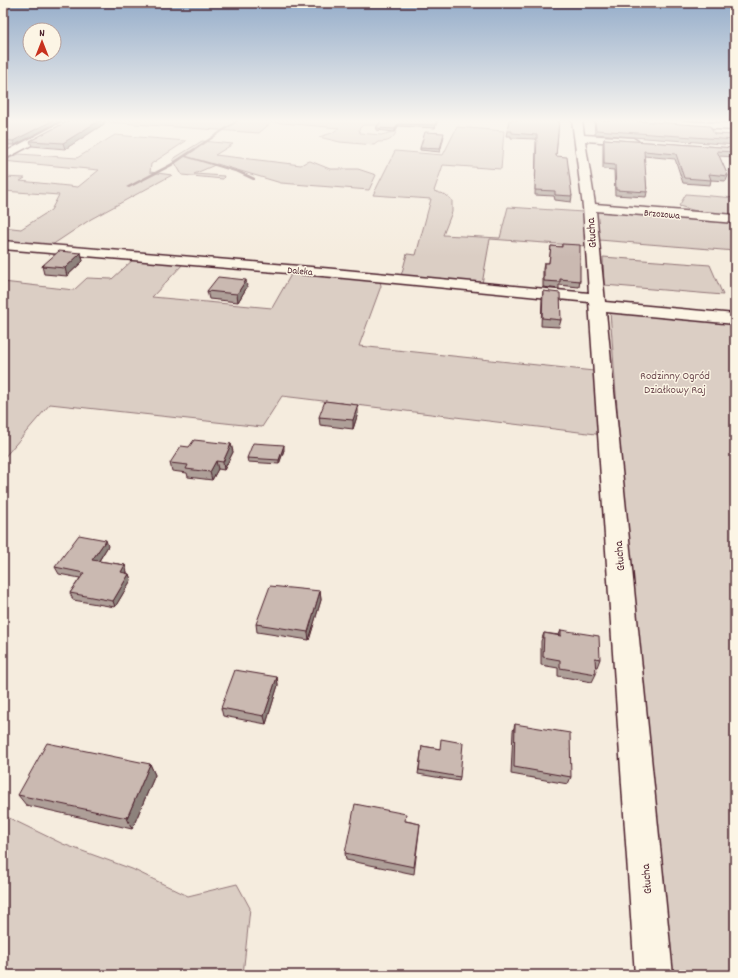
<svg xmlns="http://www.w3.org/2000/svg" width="738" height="978" viewBox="0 0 738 978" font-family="Dekko,sans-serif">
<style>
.green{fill:#dbcec4;stroke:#927678}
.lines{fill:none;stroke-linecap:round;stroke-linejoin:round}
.stream{fill:#8c6e70;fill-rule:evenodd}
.minor-casing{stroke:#4a1f2b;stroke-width:3}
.minor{fill:#fcf5e5;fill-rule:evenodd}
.wall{fill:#ae9f98;stroke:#4a1f2b}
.shaded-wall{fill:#8d827c;stroke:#4a1f2b}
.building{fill:#cab9b1;stroke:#4a1f2b}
.labels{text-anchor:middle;stroke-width:3;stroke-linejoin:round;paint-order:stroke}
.far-street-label{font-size:10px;fill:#4a1f2b;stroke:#fcf5e5}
.street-label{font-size:12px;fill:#4a1f2b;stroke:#fcf5e5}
.park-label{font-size:12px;fill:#6e4b51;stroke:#fcf5e5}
</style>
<rect width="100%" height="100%" fill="#f5ecde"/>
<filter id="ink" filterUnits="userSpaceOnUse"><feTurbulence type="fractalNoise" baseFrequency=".025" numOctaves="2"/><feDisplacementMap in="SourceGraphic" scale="8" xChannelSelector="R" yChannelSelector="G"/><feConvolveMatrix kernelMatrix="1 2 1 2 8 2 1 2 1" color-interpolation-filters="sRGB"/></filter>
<g filter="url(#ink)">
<g class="green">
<path d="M80 120H403L400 125H363L359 129 360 133 381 135 397 131C392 140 389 142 378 142L374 145 340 142 319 137 332 133 339 128 272 122 259 133Z"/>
<polygon points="457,127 504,131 501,169 443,165 434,191 446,195 452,200 452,212 443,235 500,238 508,207 583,212 586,246 490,239 482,284 401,276 407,254 416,255 431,199 373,195 395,151 443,155"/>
<polygon points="115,135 186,141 151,164 150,172 172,175 91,219 49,247 3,243 3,227 21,229 51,210 59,195 3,191 3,177 25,178 20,181 78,187 99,170 3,161 19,154 77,158"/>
<polygon points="202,141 233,144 215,155 301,165 306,162 310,161 330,169 358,169 376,175 369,190 281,183 217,164 194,174 224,176 223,179 182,175 173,159"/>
<polygon points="686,194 735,198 735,217 706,214 679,206"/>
<polygon points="594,209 735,220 735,251 599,240"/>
<polygon points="603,257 710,265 723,295 604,285"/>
<polygon points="135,258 184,263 152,297 272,308 293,271 380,280 381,286 359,346 603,372 604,435 282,396 262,427 50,404 3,459 3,282 74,290 87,278 112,279"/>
<polygon points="610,312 735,322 735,975 689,975 673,972 621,461"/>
<polygon points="3,815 63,844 132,869 188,896 237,884 250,908 243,975 3,975 6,959 5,881 3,879"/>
</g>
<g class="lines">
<polygon class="stream" points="237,120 240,120 187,156 240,171 255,178 255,180 253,180 238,173 185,157 172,166 129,188 126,187 170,164"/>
<defs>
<g id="minor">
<polygon points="66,120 79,120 3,160 3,153"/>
<polygon points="572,120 582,120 584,135 633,138 638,141 633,144 585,141 595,204 735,215 735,223 596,211 605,302 735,314 735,324 606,312 673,975 635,975 589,302 334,277 3,249 3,241 334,269 589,293 583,207"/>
<polygon points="667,120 735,124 735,130 668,126 663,123"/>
</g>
</defs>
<use href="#minor" class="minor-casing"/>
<use href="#minor" class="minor"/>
</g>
<g class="wall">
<polygon points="3,120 62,120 15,145 6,145 3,146"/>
<polygon points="70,120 104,120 104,124 65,149 32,146 30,141"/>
<polygon points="382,120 438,120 435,128 398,126 395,132 376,130 376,128"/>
<polygon points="559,120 556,156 572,196 571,202 555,200 554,196 535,195 536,139 511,138 511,136 506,136 507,131"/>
<polygon points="594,120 626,120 714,134 735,135 735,145 595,134"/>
<polygon points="444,136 440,152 420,150 420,148"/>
<polygon points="604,139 735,148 735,157 719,156 728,176 726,181 711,180 710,185 683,183 675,159 644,156 647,192 646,197 615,195 614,170 603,169 603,144"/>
<polygon points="562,244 580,281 579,287 559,285 559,289 543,287 543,269 544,263 549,263 551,246 562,247"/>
<polygon points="81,253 83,261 67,276 44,274 42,266"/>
<polygon points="247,287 238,302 209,299 207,291"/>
<polygon points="543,291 561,320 559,327 541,326 542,299"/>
<polygon points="358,413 353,429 320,425 319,417"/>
<polygon points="231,444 233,452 224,470 218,469 212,480 188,477 187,473 172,471 170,463 189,447"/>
<polygon points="284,450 279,464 248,462 247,458"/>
<polygon points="108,546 99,561 125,565 127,572 127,573 129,574 131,580 115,607 73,600 70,593 80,578 59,574 55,567"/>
<polygon points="320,591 321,600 309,640 257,632 256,624"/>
<polygon points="561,630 600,659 597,667 595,667 596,674 592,682 558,676 558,668 541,665 541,641 544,633 559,635"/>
<polygon points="277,677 278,685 266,724 223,716 221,708"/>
<polygon points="515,724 571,777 568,784 511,774 513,731"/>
<polygon points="422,746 440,749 460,777 459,781 418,774"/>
<polygon points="150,764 155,775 132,829 26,805 18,795"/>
<polygon points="406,821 420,824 414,874 346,860 345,853"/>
</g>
<g class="shaded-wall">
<polygon points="54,120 62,120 15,145 13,141"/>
<polygon points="100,120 104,120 104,124 65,149 63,143"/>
<polygon points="398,124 398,126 395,132 395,129"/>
<polygon points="4,140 6,145 3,146 3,141"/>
<polygon points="81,253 83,261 67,276 65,268"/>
<polygon points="246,280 247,287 238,302 237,294"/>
<polygon points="358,405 358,413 353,429 353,420"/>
<polygon points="231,444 233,452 224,470 223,462"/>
<polygon points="284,445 284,450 279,464 279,460"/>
<polygon points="216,461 218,469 212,480 210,472"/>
<polygon points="106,540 108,546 95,567 92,560"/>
<polygon points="125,565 127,572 123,579 121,572"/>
<polygon points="129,574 131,580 115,607 113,601"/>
<polygon points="320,591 321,600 309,640 308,632"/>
<polygon points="277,677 278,685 266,724 264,716"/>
<polygon points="150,764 155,775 132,829 127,818"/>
</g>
<g class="building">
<polygon points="3,120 54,120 13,141 4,140 3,141"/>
<polygon points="70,120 100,120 63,143 30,141"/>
<polygon points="382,120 437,120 435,125 398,124 395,129 376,128"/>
<polygon points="509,120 559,120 556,156 567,157 572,196 555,195 555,191 535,190 537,135 512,133 512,131 507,131"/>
<polygon points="595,120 626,120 710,126 714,134 735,135 735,140 596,130"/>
<polygon points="425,132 444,133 440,149 420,148"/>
<polygon points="604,139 735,148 735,152 717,151 728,176 709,174 711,180 684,178 676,154 644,151 647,192 616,190 615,165 604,164"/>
<polygon points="562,244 580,245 580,281 560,279 560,282 544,281 544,263 549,263 551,246 562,247"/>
<polygon points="59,251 81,253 65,268 42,266"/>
<polygon points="218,277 246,280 237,294 207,291"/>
<polygon points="543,291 560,293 561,320 542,318"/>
<polygon points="325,401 358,405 353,420 319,417"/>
<polygon points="194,440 231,444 223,462 216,461 210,472 186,469 188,465 170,463 181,446 189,447"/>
<polygon points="253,443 284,445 279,460 247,458"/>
<polygon points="79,535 106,540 92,560 125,565 121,572 129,574 113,601 70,593 84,573 55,567"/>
<polygon points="270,586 320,591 308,632 256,624"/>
<polygon points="561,630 599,636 600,659 595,658 596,674 560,668 560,660 543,657 544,633 561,636"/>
<polygon points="235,670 277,677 264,716 221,708"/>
<polygon points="515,724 570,733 571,777 514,767"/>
<polygon points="441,739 463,743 460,777 419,770 422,746 440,749"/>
<polygon points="47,743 150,764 127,818 18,795"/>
<polygon points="355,804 406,814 405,821 420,824 414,867 345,853"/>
</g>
</g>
<linearGradient id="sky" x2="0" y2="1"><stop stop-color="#95adca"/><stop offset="0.47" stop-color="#faf6f0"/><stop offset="1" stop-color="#faf6f0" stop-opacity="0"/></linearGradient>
<rect width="738" height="257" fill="url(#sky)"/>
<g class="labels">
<g class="far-street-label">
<text transform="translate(662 213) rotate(5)" y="4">Brzozowa</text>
<text transform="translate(300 270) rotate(5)" y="4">Daleka</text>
</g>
<g class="street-label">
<text transform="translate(591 233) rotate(-94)" y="4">Głucha</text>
<text transform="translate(619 556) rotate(-95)" y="4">Głucha</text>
<text transform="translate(646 879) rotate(-95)" y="4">Głucha</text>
</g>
<g class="park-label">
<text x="675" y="379">Rodzinny Ogród<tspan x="675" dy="14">Działkowy Raj</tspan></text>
</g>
</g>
<rect width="738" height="978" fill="none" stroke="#fcf5e5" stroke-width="16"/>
<rect x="8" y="8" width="722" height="962" fill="none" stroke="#4a1f2b" stroke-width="1.5" filter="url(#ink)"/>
<g transform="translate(42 42)"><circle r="19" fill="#fcf5e5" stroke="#b59f9b"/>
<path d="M0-3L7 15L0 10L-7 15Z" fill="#c8321e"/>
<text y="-6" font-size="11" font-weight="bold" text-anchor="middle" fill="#4a1f2b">N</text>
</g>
</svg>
